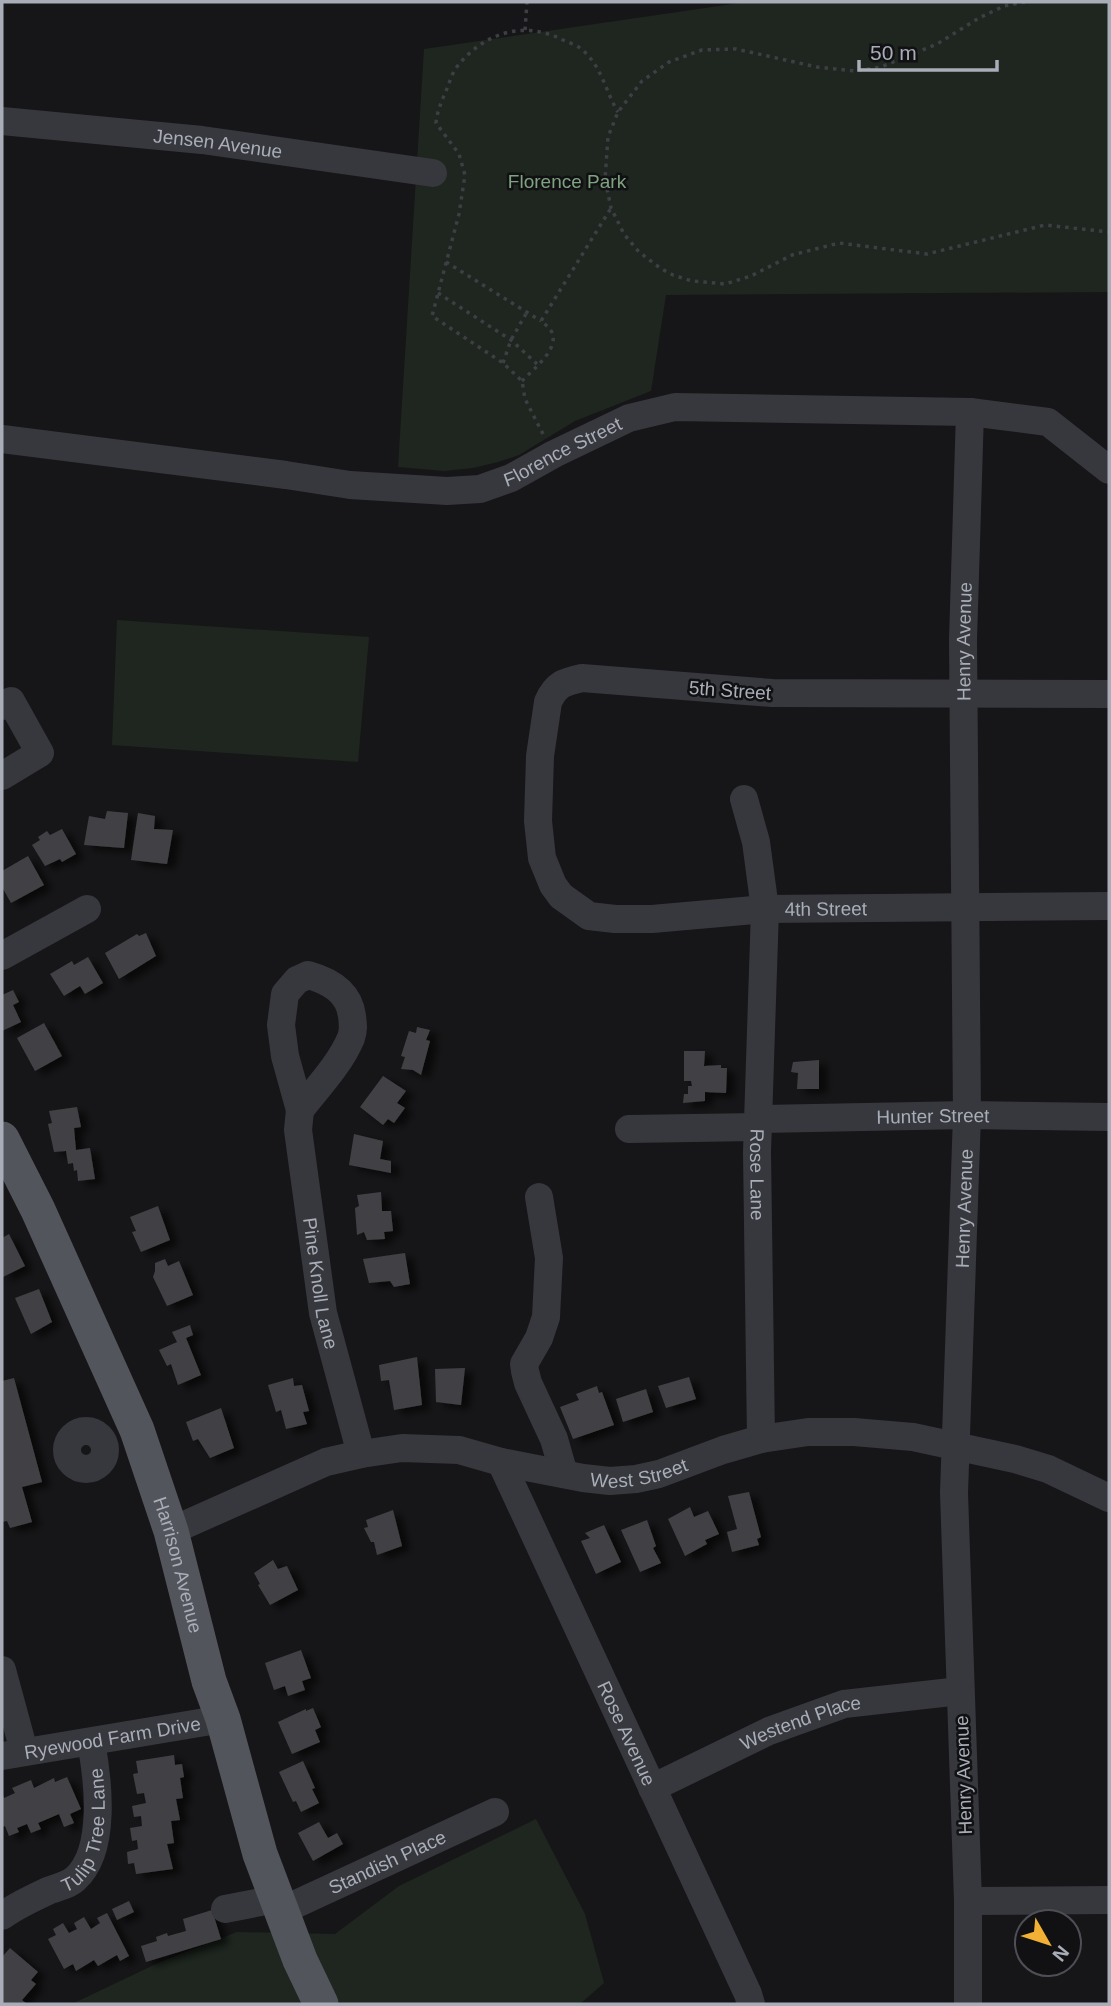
<svg xmlns="http://www.w3.org/2000/svg" width="1111" height="2006" viewBox="0 0 1111 2006" font-family="Helvetica,sans-serif">
<style>
.green{fill:#1e261f}
.building{fill:#404145;filter:url(#shadow)}
.lines{fill:none;stroke-linecap:round;stroke-linejoin:round}
.path{stroke:#3d3f44;stroke-width:3.5;stroke-dasharray:3.5 5;stroke-linecap:butt}
.minor{stroke:#37383d;stroke-width:28}
.major{stroke:#53555c;stroke-width:35}
.labels{text-anchor:middle;stroke-width:5;stroke-linejoin:round;paint-order:stroke}
.street-label{font-size:19px;fill:#a8adb8;stroke:#111113}
.park-label{font-size:19px;fill:#7fa381;stroke:#111113}
</style>
<defs>
<filter id="shadow"><feDropShadow dx="8" dy="4.5" stdDeviation="3.5" flood-color="#0009"/></filter>
</defs>
<rect width="100%" height="100%" fill="#161618"/>
<g class="green">
<polygon points="746,2 1109,2 1109,292 666,295 651,391 575,421 519,455 498,462 473,468 444,471 398,467 424,49"/>
<polygon points="117,620 369,637 358,762 112,745"/>
<polygon points="536,1819 585,1914 604,1983 580,2004 72,2004 158,1963 237,1932 335,1934 399,1886"/>
</g>
<g class="building">
<polygon points="107,811 128,813 124,848 84,845 89,816 105,819"/>
<polygon points="138,813 155,816 154,829 173,830 167,864 131,860"/>
<polygon points="62,829 76,854 62,862 60,859 45,866 32,845 40,840 38,837 47,831 50,835"/>
<polygon points="28,856 44,885 11,903 2,887 2,871"/>
<polygon points="146,933 156,956 119,979 105,953 137,934 139,936"/>
<polygon points="88,957 103,983 85,994 80,986 64,996 50,974 72,961 74,965"/>
<polygon points="13,990 19,1002 13,1005 21,1022 2,1031 2,995"/>
<polygon points="44,1023 62,1056 35,1071 17,1038"/>
<polygon points="417,1027 430,1030 426,1040 430,1041 421,1075 413,1070 401,1069 405,1057 401,1056 409,1031 416,1033"/>
<polygon points="684,1051 705,1051 704,1066 721,1065 721,1068 727,1068 726,1093 705,1092 705,1101 683,1103 684,1094 688,1094 688,1086 692,1086 691,1081 684,1081"/>
<polygon points="819,1060 819,1089 797,1089 798,1073 791,1072 793,1062"/>
<polygon points="383,1076 406,1091 397,1103 405,1108 394,1123 388,1119 383,1125 360,1107"/>
<polygon points="77,1107 81,1127 74,1128 76,1150 90,1148 95,1179 78,1181 77,1170 74,1171 73,1163 68,1164 66,1151 54,1152 48,1124 52,1123 49,1111"/>
<polygon points="354,1134 383,1141 380,1159 391,1161 391,1173 349,1165"/>
<polygon points="381,1192 382,1211 391,1211 393,1231 384,1232 385,1239 367,1240 364,1232 357,1235 355,1208 359,1206 357,1195"/>
<polygon points="158,1206 170,1240 141,1252 132,1232 136,1231 130,1217"/>
<polygon points="9,1234 25,1266 3,1277 2,1274 2,1238"/>
<polygon points="405,1253 410,1284 394,1287 390,1281 369,1283 363,1259"/>
<polygon points="165,1259 168,1266 179,1261 193,1295 167,1306 153,1277 155,1271 155,1263"/>
<polygon points="39,1289 52,1322 31,1334 15,1298"/>
<polygon points="190,1325 193,1335 186,1338 201,1375 178,1385 171,1364 167,1366 159,1350 177,1342 172,1332"/>
<polygon points="417,1357 422,1405 394,1410 389,1380 381,1381 379,1365"/>
<polygon points="465,1368 461,1405 436,1402 435,1369"/>
<polygon points="689,1377 696,1399 666,1408 658,1386"/>
<polygon points="14,1378 42,1482 22,1487 32,1522 10,1528 7,1521 2,1522 2,1381"/>
<polygon points="293,1378 294,1386 302,1385 309,1411 303,1412 307,1424 286,1429 281,1410 276,1412 268,1385"/>
<polygon points="597,1386 599,1393 602,1392 614,1425 573,1439 560,1407 579,1400 576,1394"/>
<polygon points="646,1389 653,1412 623,1422 616,1399"/>
<polygon points="221,1408 234,1448 210,1458 198,1439 193,1441 186,1422"/>
<polygon points="749,1492 761,1537 757,1539 759,1545 732,1552 727,1532 737,1529 728,1496"/>
<polygon points="690,1507 694,1517 708,1511 719,1534 705,1540 707,1544 685,1556 668,1519"/>
<polygon points="393,1510 402,1546 377,1555 374,1542 371,1542 364,1528 368,1527 366,1520"/>
<polygon points="647,1520 656,1546 653,1548 661,1563 640,1572 621,1530"/>
<polygon points="604,1525 621,1562 596,1574 581,1541 590,1538 585,1533"/>
<polygon points="273,1560 278,1569 287,1566 298,1590 270,1605 258,1585 260,1584 254,1573"/>
<polygon points="301,1650 311,1678 302,1681 305,1690 288,1696 285,1686 274,1690 265,1663"/>
<polygon points="313,1708 321,1727 315,1730 320,1742 292,1754 278,1722 306,1709 306,1711"/>
<polygon points="174,1755 175,1765 182,1764 184,1777 180,1778 183,1798 176,1799 180,1820 171,1821 174,1843 167,1844 173,1869 136,1874 134,1863 128,1864 127,1852 138,1849 137,1840 132,1841 130,1828 142,1826 141,1816 134,1817 132,1806 146,1803 144,1793 137,1794 133,1774 138,1773 136,1761"/>
<polygon points="303,1761 315,1788 312,1789 319,1803 301,1812 296,1801 293,1802 279,1772"/>
<polygon points="67,1777 81,1809 70,1814 74,1823 64,1827 59,1814 38,1823 41,1829 31,1833 27,1824 17,1828 19,1832 9,1836 5,1826 2,1827 2,1792 4,1798 15,1793 12,1788 31,1780 34,1788 54,1778 55,1782"/>
<polygon points="319,1822 328,1838 337,1833 343,1844 313,1861 298,1833"/>
<polygon points="129,1901 134,1912 117,1920 112,1909"/>
<polygon points="212,1910 221,1939 146,1962 141,1946 157,1941 156,1937 167,1933 168,1936 186,1931 183,1919"/>
<polygon points="107,1913 129,1956 120,1961 117,1955 98,1966 94,1960 76,1971 73,1964 64,1969 48,1939 56,1935 53,1929 63,1923 69,1933 77,1929 74,1923 84,1917 91,1929 100,1923 97,1918"/>
<polygon points="10,1948 38,1972 31,1980 36,1984 22,2000 27,2004 2,2004 2,1957"/>
</g>
<g class="lines">
<g class="path">
<polyline points="1025,2 1004,6 979,18 937,44 881,67 855,71 817,67 736,49 702,50 669,62 642,81 618,112 608,137 605,179 611,208 624,234 639,252 660,268 673,275 692,281 725,284 751,276 792,255 839,243 927,254 1045,225 1109,232"/>
<polyline points="525,30 527,2"/>
<polyline points="446,262 541,321"/>
<polyline points="438,293 511,340 537,364"/>
<polyline points="503,363 511,340 527,312"/>
<path d="M522 381C533 369 563 347 550 329 548 326 544 324 541 321L611 208"/>
<path d="M543 434 525 399 522 381 503 363 432 316 459 214 465 175 459 154 436 123C437 112 441 103 445 93 449 85 451 75 456 68 482 34 521 20 561 39 566 42 575 44 580 48 602 65 605 91 618 112"/>
</g>
<g class="minor">
<path id="s1" d="M2 121 202 140 433 173"/>
<path id="s2" d="M2 439 286 475 350 485 447 491 480 489 511 478 554 454 629 418 675 407 970 412 1048 422 1109 470"/>
<path id="s3" d="M1109 694 772 693 582 678C564 682 556 684 548 702L540 756 538 821 542 858 553 885 561 896 589 916 615 919H652L765 909 1109 906"/>
<polyline points="2,706 11,701 40,753 2,776"/>
<path id="s4" d="M744 799 756 842 765 909 757 1152 761 1439"/>
<polyline points="2,956 87,909"/>
<path d="M308 975C330 981 349 992 352 1016 353 1024 354 1030 351 1038 340 1064 318 1087 300 1110L285 1056 281 1025 285 994 297 980Z"/>
<path id="s5" d="M300 1110 298 1130 323 1313 361 1454"/>
<path id="s6" d="M758 1119 967 1115 1109 1117"/>
<polyline points="629,1129 757,1127"/>
<polyline points="539,1197 549,1258 546,1317 539,1338 524,1364 525,1371 528,1383 554,1439 564,1474"/>
<circle cx="86" cy="1450" r="19"/>
<path id="s7" d="M501 1462 748 1994 751 2004"/>
<path id="s8" d="M171 1531 326 1462 361 1454 402 1448 459 1450 501 1462 583 1478 610 1481 636 1479 659 1474 723 1450 761 1439 808 1432H854L913 1437 1015 1459 1048 1469 1109 1498"/>
<polyline points="2,1670 24,1751"/>
<path id="s9" d="M2 1756 223 1719"/>
<path id="s10" d="M652 1788 769 1731 844 1704 960 1691"/>
<polyline points="968,1901 1109,1900"/>
<polyline points="225,1909 276,1899"/>
<path id="s11" d="M281 1911 495 1812"/>
<path id="s12" d="M2 1916C17 1905 33 1898 50 1890 58 1887 69 1885 75 1879 107 1851 98 1779 91 1742"/>
<path id="s13" d="M968 2004V1901L954 1493 967 1115 963 640 970 412"/>
</g>
<path class="major" id="s14" d="M2 1139 38 1210 137 1430 171 1531 209 1681 223 1719 260 1854 300 1960 321 2004"/>
</g>
<g class="labels">
<g class="street-label">
<text dy="7" stroke="none"><textPath href="#s1" startOffset="217">Jensen Avenue</textPath></text>
<text dy="7" stroke="none"><textPath href="#s2" startOffset="572">Florence Street</textPath></text>
<text dy="7" stroke="none"><textPath href="#s13" startOffset="1363">Henry Avenue</textPath></text>
<text transform="translate(730 690) rotate(4)" y="7">5th Street</text>
<text dy="7" stroke="none"><textPath href="#s3" startOffset="1043">4th Street</textPath></text>
<text dy="7" stroke="none"><textPath href="#s6" startOffset="175">Hunter Street</textPath></text>
<text dy="7" stroke="none"><textPath href="#s4" startOffset="378">Rose Lane</textPath></text>
<text dy="7" stroke="none"><textPath href="#s13" startOffset="796">Henry Avenue</textPath></text>
<text dy="7" stroke="none"><textPath href="#s5" startOffset="175">Pine Knoll Lane</textPath></text>
<text dy="7" stroke="none"><textPath href="#s8" startOffset="488">West Street</textPath></text>
<text dy="7" stroke="none"><textPath href="#s14" startOffset="462">Harrison Avenue</textPath></text>
<text dy="7" stroke="none"><textPath href="#s10" startOffset="163">Westend Place</textPath></text>
<text dy="7" stroke="none"><textPath href="#s7" startOffset="299">Rose Avenue</textPath></text>
<text dy="7" stroke="none"><textPath href="#s9" startOffset="112">Ryewood Farm Drive</textPath></text>
<text transform="translate(963 1775) rotate(-92)" y="7">Henry Avenue</text>
<text dy="7" stroke="none"><textPath href="#s12" startOffset="133">Tulip Tree Lane</textPath></text>
<text dy="7" stroke="none"><textPath href="#s11" startOffset="117">Standish Place</textPath></text>
</g>
<g class="park-label">
<text x="567" y="188">Florence Park</text>
</g>
</g>
<rect width="1111" height="2006" fill="none" stroke="#a8adb8" stroke-width="7"/>
<g transform="translate(1048 1943) rotate(129)"><circle r="33" fill="#111113" stroke="#4d4f55" stroke-width="2"/>
<path d="M0-5L12 26L0 18L-12 26Z" fill="#f2b134"/>
<text y="-10" font-size="19" font-weight="bold" text-anchor="middle" fill="#a8adb8">N</text>
</g>
<path d="M859 60v10h138v-10" fill="none" stroke="#a8adb8" stroke-width="3.5"/>
<text x="870" y="60" font-size="21" fill="#a8adb8" stroke="#111113" stroke-width="5" paint-order="stroke">50 m</text>
</svg>
